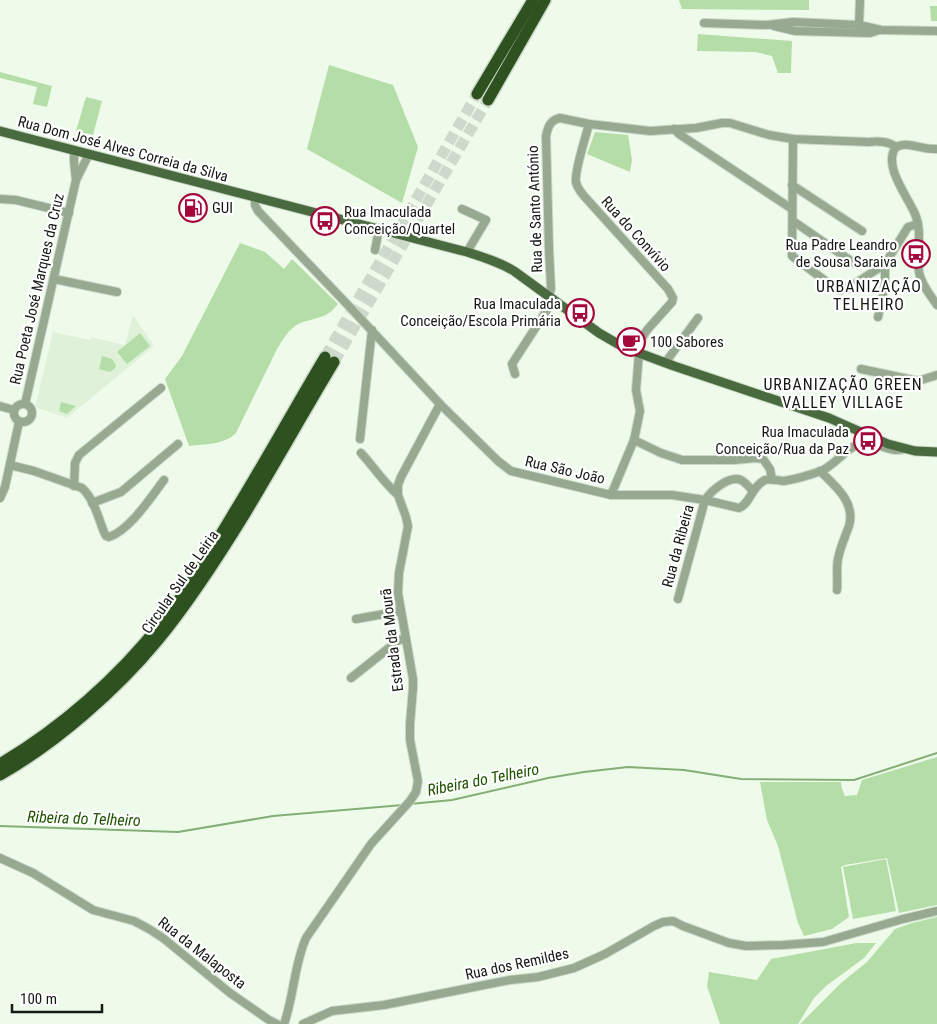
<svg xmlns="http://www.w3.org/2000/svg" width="937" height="1024" viewBox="0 0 937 1024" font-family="'Roboto Condensed',sans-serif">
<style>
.built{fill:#e0f1da}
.green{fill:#b4dda7}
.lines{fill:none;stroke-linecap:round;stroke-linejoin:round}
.stream{stroke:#84ae76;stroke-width:2}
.highway-tunnel{stroke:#cdd9ca;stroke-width:11;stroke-dasharray:11 5.5;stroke-linecap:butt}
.minor-casing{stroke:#cbd7c8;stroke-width:10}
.major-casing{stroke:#cbd7c8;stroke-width:11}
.highway-casing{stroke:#cbd7c8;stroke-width:14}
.minor{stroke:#97a991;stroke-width:8}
.major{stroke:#49693e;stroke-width:9}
.highway{stroke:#2d521f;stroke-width:11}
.labels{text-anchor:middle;stroke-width:4.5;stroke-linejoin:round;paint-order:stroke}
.street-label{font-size:15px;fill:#151914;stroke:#fff}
.poi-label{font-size:15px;fill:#151914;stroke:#fff;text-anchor:start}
.neighbourhood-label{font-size:16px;letter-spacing:1px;fill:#151914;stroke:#fff}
.water-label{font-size:16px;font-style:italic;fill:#1e5300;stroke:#fff}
</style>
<rect width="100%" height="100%" fill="#eefbea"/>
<polygon class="built" points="133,315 154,346 67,418 35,407 53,332 90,340 91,337 125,345"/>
<g class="green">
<polygon points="679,0 809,0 809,10 682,9"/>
<polygon points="930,6 937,6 937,21 931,21"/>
<polygon points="698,34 792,41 791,73 778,73 772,56 755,52 697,51"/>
<polygon points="329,65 393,85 418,147 402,203 307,149"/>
<polygon points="0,72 52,86 47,107 33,104 37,87 0,78"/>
<polygon points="86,97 102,101 93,135 76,131"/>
<polygon points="595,132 628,135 632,160 630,172 587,154"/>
<path d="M240 243 265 252 284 269 292 259 338 304C335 307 332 311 329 313 319 320 305 319 295 326 287 332 282 341 277 349L236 433C224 445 205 444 189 446L165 379 182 356Z"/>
<polygon points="140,333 150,346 127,364 117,352"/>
<polygon points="102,356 112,359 116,365 115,368 110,372 99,369"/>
<polygon points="61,402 76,406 67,414 59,411"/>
<polygon points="937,757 937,905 899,913 887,858 845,865 841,867 849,917 832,929 804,936 798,923 778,846 767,820 760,782 841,782 842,789 845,796 857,795 862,780"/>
<polygon points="886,859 896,911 853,919 843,867"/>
<polygon points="937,917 937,1024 800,1024 841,983 867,962 895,929 912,923"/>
<polygon points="857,943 876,943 864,958 826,986 814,998 798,1024 720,1024 707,986 709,972 757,980 771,959"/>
</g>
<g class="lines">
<g class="stream">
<polyline points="410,804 452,800 548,778 584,772 628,767 684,770 741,779 854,780 937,753"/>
<polyline points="0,826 178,832 273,816 403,805"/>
</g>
<g class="highway-tunnel">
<polyline points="325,357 477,94"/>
<polyline points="334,362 488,100"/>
</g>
<defs>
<g id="minor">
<polyline points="704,23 767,25 793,22 859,25 881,30 937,31"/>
<polyline points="859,25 860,0"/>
<polyline points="774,26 795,31 870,33 879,30"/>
<path d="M589 124C586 136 574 172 576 182 577 188 581 192 584 196L668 289 673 298 672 302 647 330 642 338 639 353 636 390 640 411 634 440 611 495"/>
<polyline points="674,129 679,134 792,209"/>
<polyline points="793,139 792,256 835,288 840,290 850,287 885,264"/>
<path d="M896 147C882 165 908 197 915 214 923 233 916 252 919 272 921 284 930 295 937 305"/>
<path d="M896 147C906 142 915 147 925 148 929 149 933 149 937 149"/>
<polyline points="74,150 74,162 76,180"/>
<polyline points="792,185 862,231"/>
<path d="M255 197V205L258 211 345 302 440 404 498 461 511 471 611 495H672L705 500 739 508C750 504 752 486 765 480 771 478 778 481 784 481 796 479 810 475 821 471 835 465 845 449 859 444 874 438 888 454 904 449"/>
<polyline points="0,199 16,200 69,213"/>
<polyline points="462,209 486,220 467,252"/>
<polyline points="793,221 854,263"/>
<polyline points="375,250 379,229"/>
<polyline points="54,279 117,292"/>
<path d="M549 296 551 289 549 249 546 136C548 127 550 120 560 118L589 124 650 131 696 128 722 123H730L769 135 793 139 869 142C879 141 888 141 896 147"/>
<polyline points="878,317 885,285 885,264 908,227 918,224"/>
<polyline points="665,363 698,318"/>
<polyline points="861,369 918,381 937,375"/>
<polyline points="515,374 512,364 554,299"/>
<circle cx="23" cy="413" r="9"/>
<polyline points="25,404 76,180 89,154"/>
<polyline points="0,406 14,410"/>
<polyline points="360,439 372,330"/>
<polyline points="634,440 661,453 682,460 734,460 756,458 763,459 770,469 772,479"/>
<path d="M361 453C374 467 384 483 398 495"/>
<path d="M10 465 34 471 82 488C94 499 98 517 104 532L106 536 109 537C130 530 151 497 164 480"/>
<path d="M820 471C835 486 856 502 849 526 845 537 840 548 838 559 836 569 838 580 837 590"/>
<polyline points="74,486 75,463 79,455 161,388"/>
<polyline points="0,498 5,487 19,422"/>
<polyline points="92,503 121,492 178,444"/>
<path d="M678 599 705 500C711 491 729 475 741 480 745 482 749 487 753 491"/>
<polyline points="356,619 401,611"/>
<polyline points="351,678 399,640 406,639"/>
<polyline points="0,858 33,873 93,910 134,921 149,929 163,938 230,993 269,1020 277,1024"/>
<path d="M284 1024C294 996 294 965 306 938L371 844 410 801 416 792 418 781 410 740V724L413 688V679L398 593 399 573 408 526 406 517 398 495V485L401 477 440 404"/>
<polyline points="303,1024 332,1011 384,1005 510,980 538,977 574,968 605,954 654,926 663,922 673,921 683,926 729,943 746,946 783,945 823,942 903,919 937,911"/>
</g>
<path id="major" d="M0 131 467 252C483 257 499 262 514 271L599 333 618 344 639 353 674 366 829 418 888 444 915 451 937 452"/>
<g id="highway">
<polyline points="477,94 533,0"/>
<polyline points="488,100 545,0"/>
<path d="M0 764C61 728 118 678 162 622 189 588 211 551 233 514 265 462 294 409 325 357"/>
<path d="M0 775C56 743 117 690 158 640 191 600 219 556 246 512 276 462 304 412 334 362"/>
</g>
</defs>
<use href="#minor" class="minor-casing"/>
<use href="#major" class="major-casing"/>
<use href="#highway" class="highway-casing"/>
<use href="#minor" class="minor"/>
<use href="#major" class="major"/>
<use href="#highway" class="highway"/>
</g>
<defs>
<symbol id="fuel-ring" viewBox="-11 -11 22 22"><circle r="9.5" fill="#fff" stroke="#a4073a" stroke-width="1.5"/><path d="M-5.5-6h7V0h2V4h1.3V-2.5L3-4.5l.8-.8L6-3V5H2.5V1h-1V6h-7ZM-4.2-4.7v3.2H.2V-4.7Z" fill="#a4073a"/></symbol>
<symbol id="bus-ring" viewBox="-11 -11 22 22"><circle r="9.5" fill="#fff" stroke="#a4073a" stroke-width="1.5"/><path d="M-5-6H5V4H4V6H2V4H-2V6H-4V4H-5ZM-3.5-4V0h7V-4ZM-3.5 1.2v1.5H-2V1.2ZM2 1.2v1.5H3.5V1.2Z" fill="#a4073a"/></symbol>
<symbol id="cafe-ring" viewBox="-11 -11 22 22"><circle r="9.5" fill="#fff" stroke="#a4073a" stroke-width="1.5"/><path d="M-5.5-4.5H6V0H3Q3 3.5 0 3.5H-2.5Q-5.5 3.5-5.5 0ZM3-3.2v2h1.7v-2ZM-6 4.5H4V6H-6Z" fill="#a4073a"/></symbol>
</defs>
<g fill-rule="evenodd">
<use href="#fuel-ring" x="177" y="192" width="32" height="32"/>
<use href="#bus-ring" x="309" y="205" width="32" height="32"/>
<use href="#bus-ring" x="900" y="238" width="32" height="32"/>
<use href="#bus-ring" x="564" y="297" width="32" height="32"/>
<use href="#cafe-ring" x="615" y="326" width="32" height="32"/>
<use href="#bus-ring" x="852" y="425" width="32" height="32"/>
</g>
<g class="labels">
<g class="street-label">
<text transform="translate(123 149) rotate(15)" y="5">Rua Dom José Alves Correia da Silva</text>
<text transform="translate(535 209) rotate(-92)" y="5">Rua de Santo António</text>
<text transform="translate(636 234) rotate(48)" y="5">Rua do Convívio</text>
<text transform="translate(37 289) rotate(-77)" y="5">Rua Poeta José Marques da Cruz</text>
<text transform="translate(565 470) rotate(13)" y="5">Rua São João</text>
<text transform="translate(678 546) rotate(-75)" y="5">Rua da Ribeira</text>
<text transform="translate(180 582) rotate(-55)" y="5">Circular Sul de Leiria</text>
<text transform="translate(392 640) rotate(-97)" y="5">Estrada da Mourã</text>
<text transform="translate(202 953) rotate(38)" y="5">Rua da Malaposta</text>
<text transform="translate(517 964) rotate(-12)" y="5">Rua dos Remildes</text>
</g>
<g class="poi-label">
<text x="212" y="213">GUI</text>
<text x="344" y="217">Rua Imaculada<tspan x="344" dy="17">Conceição/Quartel</tspan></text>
<text x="897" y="250" text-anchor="end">Rua Padre Leandro<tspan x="897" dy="17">de Sousa Saraiva</tspan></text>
<text x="561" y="309" text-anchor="end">Rua Imaculada<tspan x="561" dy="17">Conceição/Escola Primária</tspan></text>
<text x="650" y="347">100 Sabores</text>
<text x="849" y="437" text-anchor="end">Rua Imaculada<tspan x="849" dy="17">Conceição/Rua da Paz</tspan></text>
</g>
<g class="neighbourhood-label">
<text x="869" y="292">URBANIZAÇÃO<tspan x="869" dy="18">TELHEIRO</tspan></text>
<text x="843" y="390">URBANIZAÇÃO GREEN<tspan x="843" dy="18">VALLEY VILLAGE</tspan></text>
</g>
<g class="water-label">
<text transform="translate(483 779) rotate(-11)" y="6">Ribeira do Telheiro</text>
<text transform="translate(84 818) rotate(2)" y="6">Ribeira do Telheiro</text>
</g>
</g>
<path d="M12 1004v8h90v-8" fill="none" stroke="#151914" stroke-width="2.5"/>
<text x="20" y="1004" font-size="15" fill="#151914" stroke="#ffffff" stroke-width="4" paint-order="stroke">100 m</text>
</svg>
